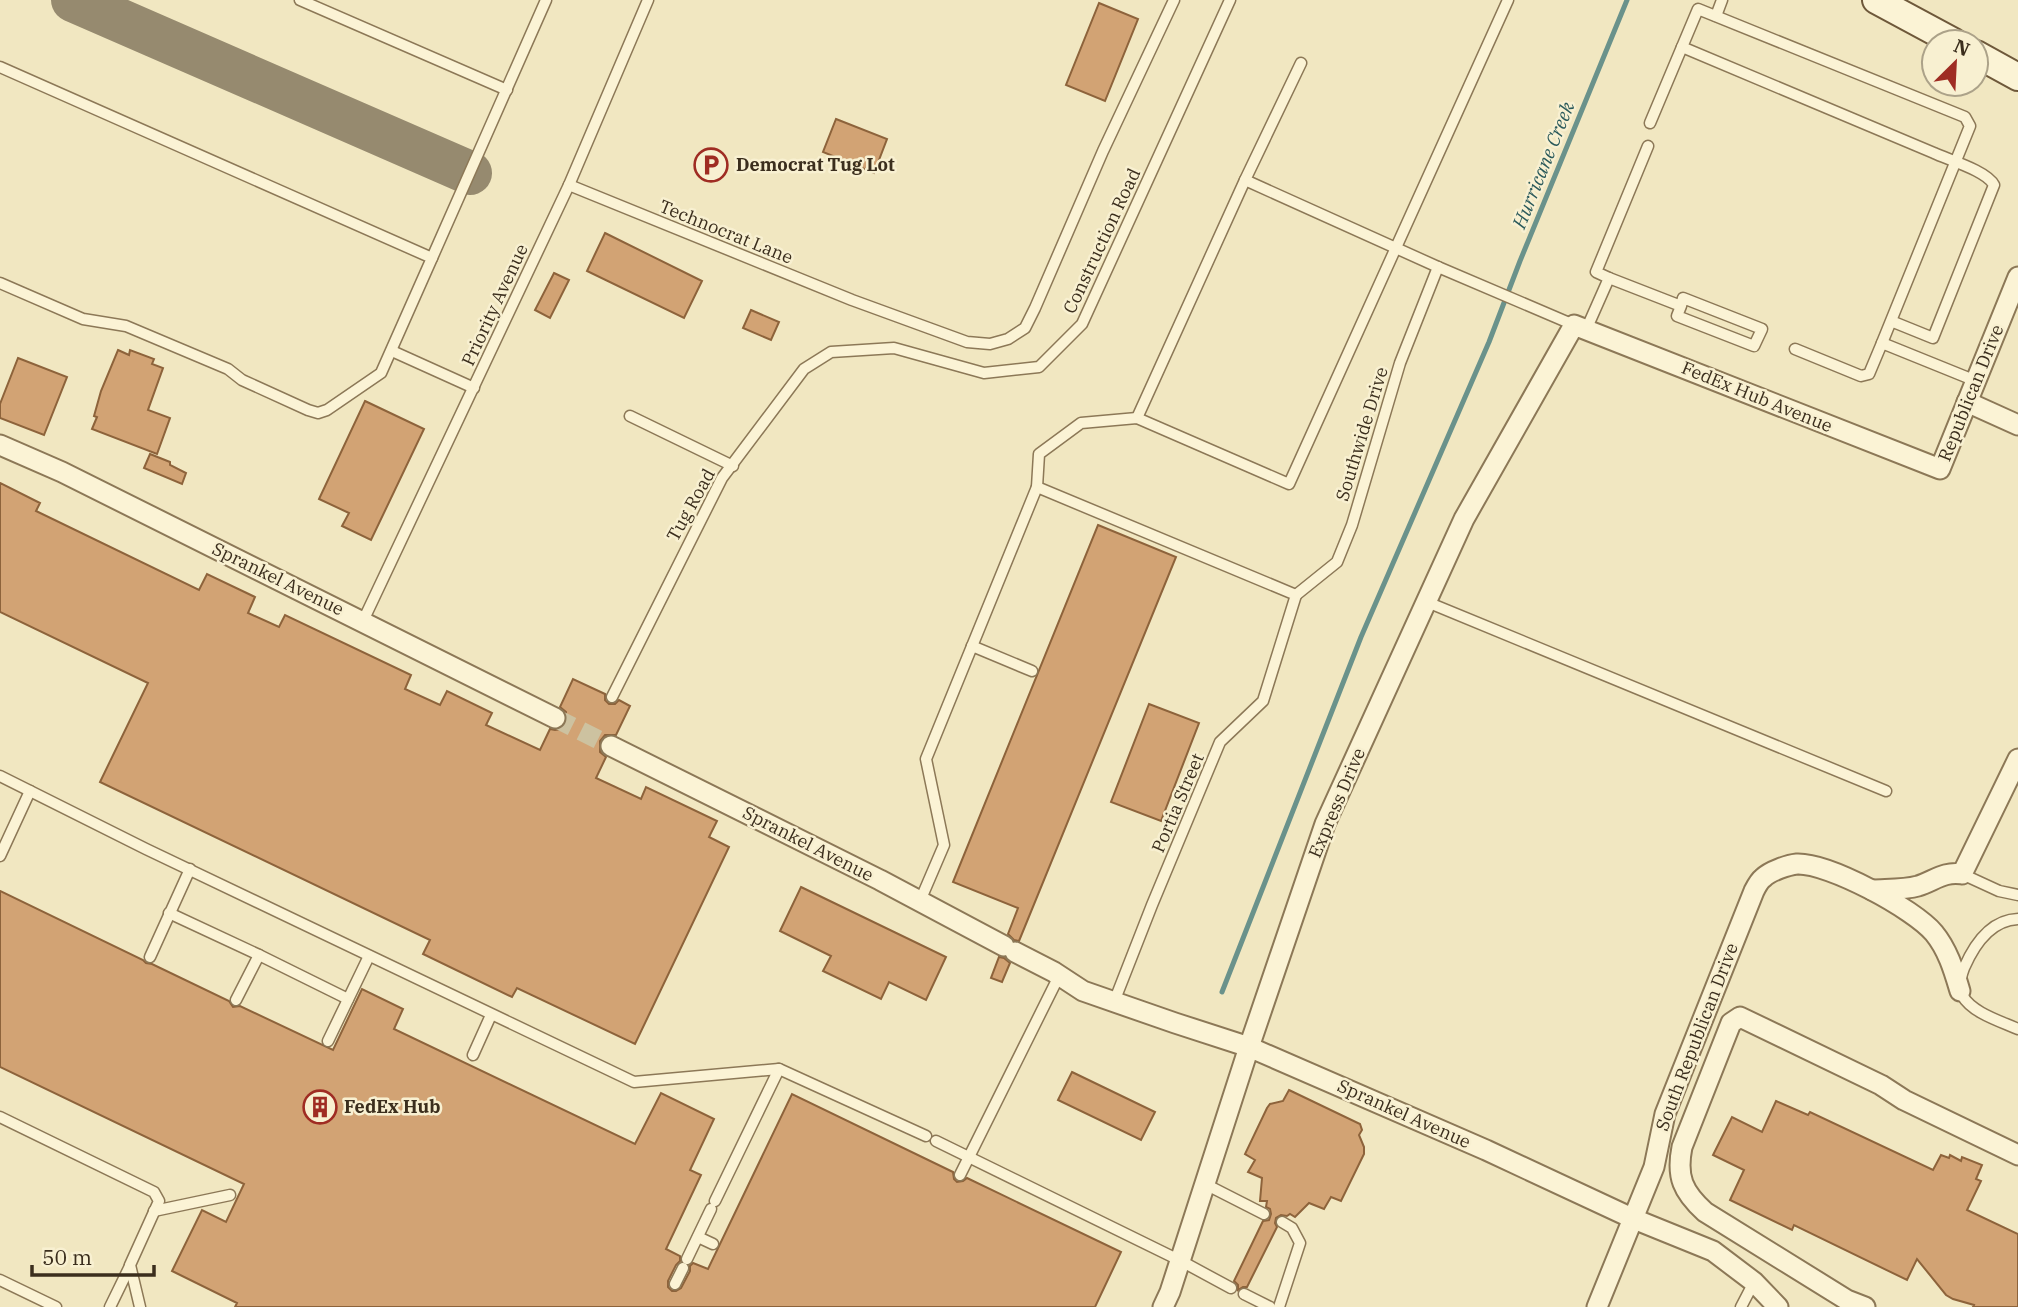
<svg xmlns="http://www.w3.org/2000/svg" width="2018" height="1307" viewBox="0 0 2018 1307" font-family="'IBM Plex Serif',serif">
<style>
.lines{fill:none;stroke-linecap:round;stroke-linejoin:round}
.stream{stroke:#6a928b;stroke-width:5}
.taxiway{stroke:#968a6f;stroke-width:44}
.building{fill:#d2a374;stroke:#8d633b;stroke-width:2}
.street-tunnel{stroke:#cdc2a0;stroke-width:19;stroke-dasharray:19 10;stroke-linecap:butt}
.lane-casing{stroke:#8c7857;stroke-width:13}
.street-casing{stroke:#8c7857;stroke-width:23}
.secondary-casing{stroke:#6e583a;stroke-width:30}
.lane{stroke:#fbf3d5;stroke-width:10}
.street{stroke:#fbf3d5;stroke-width:19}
.secondary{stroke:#fbf3d5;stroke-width:26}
.labels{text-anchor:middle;stroke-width:5;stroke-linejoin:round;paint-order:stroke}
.poi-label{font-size:18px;font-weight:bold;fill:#3b2e1d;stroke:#f8f0d1;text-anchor:start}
.street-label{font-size:18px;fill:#3b2e1d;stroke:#f8f0d1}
.water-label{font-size:19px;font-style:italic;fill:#2b5a5b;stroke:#f8f0d1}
</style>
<rect width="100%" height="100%" fill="#f1e7c1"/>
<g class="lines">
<polyline class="stream" points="1222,992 1361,637 1489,342 1520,261 1627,0"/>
<polyline class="taxiway" points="73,0 470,173"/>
</g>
<g class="building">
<polygon points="1099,3 1138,19 1105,101 1066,85"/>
<polygon points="836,119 887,139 874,173 823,152"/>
<polygon points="605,233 702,281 684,318 587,271"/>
<polygon points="554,273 569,280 550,318 535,310"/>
<polygon points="751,310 779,322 771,340 743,328"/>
<polygon points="118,350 129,355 130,350 154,359 152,364 163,368 148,410 170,418 157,454 92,429 97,417 94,416 101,391"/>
<polygon points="18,358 67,377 44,435 0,418 0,404"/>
<polygon points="365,401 424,429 371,540 342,526 349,513 319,499"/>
<polygon points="150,454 170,462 170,465 186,473 182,484 144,468"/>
<polygon points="0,483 40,503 36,511 199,590 207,574 255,597 248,613 279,627 285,615 411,675 405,689 440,705 447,691 492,713 486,725 540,750 550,729 555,730 561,729 566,723 566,712 560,707 573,679 605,694 605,700 609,704 615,704 619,700 630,706 616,735 605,735 600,741 600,752 606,757 596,778 641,799 646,787 717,821 709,837 729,847 635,1044 517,988 512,997 423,954 430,940 100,782 148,683 0,612"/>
<polygon points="1098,525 1176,557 1019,941 1014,940 1008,934 1018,908 953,882"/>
<polygon points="1149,704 1199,723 1161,821 1111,802"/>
<polygon points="801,887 946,957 926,1000 889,982 881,999 823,971 831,956 780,931"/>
<polygon points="0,891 143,960 146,963 152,964 229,1001 233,1007 240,1006 333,1050 362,989 403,1009 394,1029 635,1144 661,1093 714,1119 690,1170 701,1175 666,1249 680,1256 680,1261 676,1265 668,1281 668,1287 672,1291 676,1291 681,1288 690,1271 690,1266 693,1263 708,1269 792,1094 953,1172 954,1179 957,1182 963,1181 967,1178 1121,1252 1095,1307 235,1307 237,1303 172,1271 202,1210 226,1222 244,1184 0,1067"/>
<polygon points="999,957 1004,958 1010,963 1002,982 991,978"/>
<polygon points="1072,1072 1155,1112 1141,1140 1058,1100"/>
<polygon points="1289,1090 1360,1124 1362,1130 1359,1135 1364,1147 1364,1154 1341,1201 1331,1197 1324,1209 1309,1203 1295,1217 1290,1214 1287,1216 1281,1215 1276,1218 1275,1223 1277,1227 1247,1287 1243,1287 1238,1290 1238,1285 1234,1281 1263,1221 1269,1220 1271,1214 1270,1209 1266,1207 1267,1201 1260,1201 1262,1178 1248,1172 1255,1160 1245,1154 1267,1108 1270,1104 1283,1101"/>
<polygon points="1776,1101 1808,1115 1810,1112 1933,1170 1941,1155 1949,1158 1950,1155 1961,1161 1962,1157 1982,1165 1976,1179 1981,1181 1967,1210 2018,1234 2018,1307 1973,1307 1974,1305 1953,1299 1946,1295 1917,1259 1907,1280 1794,1225 1792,1230 1730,1200 1744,1170 1713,1155 1732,1117 1762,1132"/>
</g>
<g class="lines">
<polyline class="street-tunnel" points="555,718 611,746"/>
<defs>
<g id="lane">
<polyline points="300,0 507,90"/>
<polyline points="1716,16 1722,0"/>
<polyline points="1301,63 1245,180 1438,267 1574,325"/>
<polyline points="0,67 432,258 381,373 327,410 318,413 308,410 242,380 228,369 126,326 83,319 0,283"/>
<polyline points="1650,123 1682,47"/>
<polyline points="569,185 852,300 967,342 990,344 1008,339 1025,328 1035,308 1103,151 1174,0"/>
<polyline points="432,258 546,0"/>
<polyline points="1609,278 1681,306 1677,316 1754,346 1762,329 1683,298 1681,306"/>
<polyline points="1586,330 1609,278 1596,272 1648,146"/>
<path d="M1882 343 1970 126 1965 117 1698 9 1682 47C1766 83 1850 118 1934 153 1949 160 1987 171 1994 185L1933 338 1891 321"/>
<polyline points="1795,349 1861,376 1869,374 1882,343 1976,381"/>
<polyline points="392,351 474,388"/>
<polyline points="630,416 733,466"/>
<polyline points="1137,418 1245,180"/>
<polyline points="1037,487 1039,454 1081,423 1137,418 1289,484 1508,0"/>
<polyline points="1296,595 1337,562 1352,525 1400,363 1438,267"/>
<polyline points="1427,602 1886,791"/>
<polyline points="363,621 569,185 648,0"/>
<polyline points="972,646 1032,671"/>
<polyline points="612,697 722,478 804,369 831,352 894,348 984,373 1039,367 1082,324 1230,0"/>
<polyline points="0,776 146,849 634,1082 779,1069 926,1136"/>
<polyline points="0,856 30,791"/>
<polyline points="1962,874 1999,891 2018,895"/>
<polyline points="920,901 944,845 926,759 1037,487 1296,595 1263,701 1220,742 1152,905 1114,1002"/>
<polyline points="169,913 259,955"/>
<path d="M2018 919C1991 920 1974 945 1964 968 1961 976 1958 987 1962 995 1972 1013 2000 1021 2018 1029"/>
<polyline points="150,957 190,869"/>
<polyline points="236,1000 259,955 348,999"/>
<polyline points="328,1041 369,956"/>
<polyline points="473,1055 491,1015"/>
<polyline points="0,1117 154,1192 159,1201 130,1265 140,1307"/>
<polyline points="936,1141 1181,1261 1231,1288"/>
<polyline points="960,1175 1059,976"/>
<polyline points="1205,1184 1264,1214"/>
<polyline points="715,1201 779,1069"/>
<polyline points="154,1211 230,1195"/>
<polyline points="698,1237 713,1244"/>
<polyline points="687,1259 711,1209"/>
<polyline points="0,1280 56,1307"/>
<polyline points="675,1284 683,1268"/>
<polyline points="1244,1294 1270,1307"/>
<polyline points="110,1307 130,1266"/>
<polyline points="1279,1307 1300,1243 1292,1228 1282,1222"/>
<polyline points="1741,1307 1754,1282"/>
</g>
<g id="street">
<polyline points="1967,402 2018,425"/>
<polyline points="0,445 62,472 555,718"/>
<polyline points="611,746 880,880 1004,946"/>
<path d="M1872 890C1886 889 1904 890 1918 886 1934 881 1944 871 1962 874L2018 759"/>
<polyline points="1015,952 1054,972 1083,991 1175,1023 1249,1047 1486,1150 1634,1219 1713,1251 1754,1282 1778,1307"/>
<polyline points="1163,1307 1170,1292 1249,1047 1325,824 1464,519 1574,325 1940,469 2018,277"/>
<path d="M1597 1307 1654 1167 1665 1114 1754 891C1756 887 1759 881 1763 878 1770 871 1788 865 1797 864 1829 863 1914 909 1934 933 1948 950 1954 971 1960 991"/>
<path d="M1865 1307 1847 1300 1705 1212C1683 1192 1676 1177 1682 1147L1731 1023 1740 1017 1881 1085 1904 1100 2018 1155"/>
</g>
<g id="secondary">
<polyline points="1876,0 1954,42"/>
<polyline points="1976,54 2018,77"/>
</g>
</defs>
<use href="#lane" class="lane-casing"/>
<use href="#street" class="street-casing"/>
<use href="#secondary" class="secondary-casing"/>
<use href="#lane" class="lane"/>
<use href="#street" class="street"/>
<use href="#secondary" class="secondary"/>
</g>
<defs>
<symbol id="parking-ring" viewBox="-11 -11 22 22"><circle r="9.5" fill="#f8f0d1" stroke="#9f2c23" stroke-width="1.5"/><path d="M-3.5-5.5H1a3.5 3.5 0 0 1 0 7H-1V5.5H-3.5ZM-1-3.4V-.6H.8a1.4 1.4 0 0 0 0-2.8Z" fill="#9f2c23"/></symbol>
<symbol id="building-ring" viewBox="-11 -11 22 22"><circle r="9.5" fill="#f8f0d1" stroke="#9f2c23" stroke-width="1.5"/><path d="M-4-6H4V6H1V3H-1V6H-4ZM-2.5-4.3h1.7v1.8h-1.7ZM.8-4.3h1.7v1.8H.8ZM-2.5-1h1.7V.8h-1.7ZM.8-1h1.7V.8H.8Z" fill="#9f2c23"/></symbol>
</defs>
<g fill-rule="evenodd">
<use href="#parking-ring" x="692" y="146" width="38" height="38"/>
<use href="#building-ring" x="301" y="1088" width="38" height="38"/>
</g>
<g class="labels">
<g class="poi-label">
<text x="736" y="171">Democrat Tug Lot</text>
<text x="344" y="1113">FedEx Hub</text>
</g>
<g class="street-label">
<text transform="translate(726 232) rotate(22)" y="6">Technocrat Lane</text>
<text transform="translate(1102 241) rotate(-65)" y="6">Construction Road</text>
<text transform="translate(495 305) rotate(-65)" y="6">Priority Avenue</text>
<text transform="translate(1971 393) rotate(-68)" y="6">Republican Drive</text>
<text transform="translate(1757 397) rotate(22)" y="6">FedEx Hub Avenue</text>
<text transform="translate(1362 434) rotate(-73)" y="6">Southwide Drive</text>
<text transform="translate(691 505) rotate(-61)" y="6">Tug Road</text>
<text transform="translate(278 579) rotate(26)" y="6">Sprankel Avenue</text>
<text transform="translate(1178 803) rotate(-67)" y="6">Portia Street</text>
<text transform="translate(1337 803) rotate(-67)" y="6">Express Drive</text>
<text transform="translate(808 844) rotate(27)" y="6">Sprankel Avenue</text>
<text transform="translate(1697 1037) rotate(-69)" y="6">South Republican Drive</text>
<text transform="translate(1404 1114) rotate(24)" y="6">Sprankel Avenue</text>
</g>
<g class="water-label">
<text transform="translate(1543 165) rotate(-68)" y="7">Hurricane Creek</text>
</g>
</g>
<g transform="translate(1955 63) rotate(24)"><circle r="33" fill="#f8f0d1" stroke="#aca289" stroke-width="2"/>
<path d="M0-5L12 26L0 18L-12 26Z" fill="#9f2c23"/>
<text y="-10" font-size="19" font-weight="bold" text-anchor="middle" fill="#3b2e1d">N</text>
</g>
<path d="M32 1265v10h122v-10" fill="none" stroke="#3b2e1d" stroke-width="3.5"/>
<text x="42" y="1265" font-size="21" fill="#3b2e1d" stroke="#f8f0d1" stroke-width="5" paint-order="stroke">50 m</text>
</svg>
